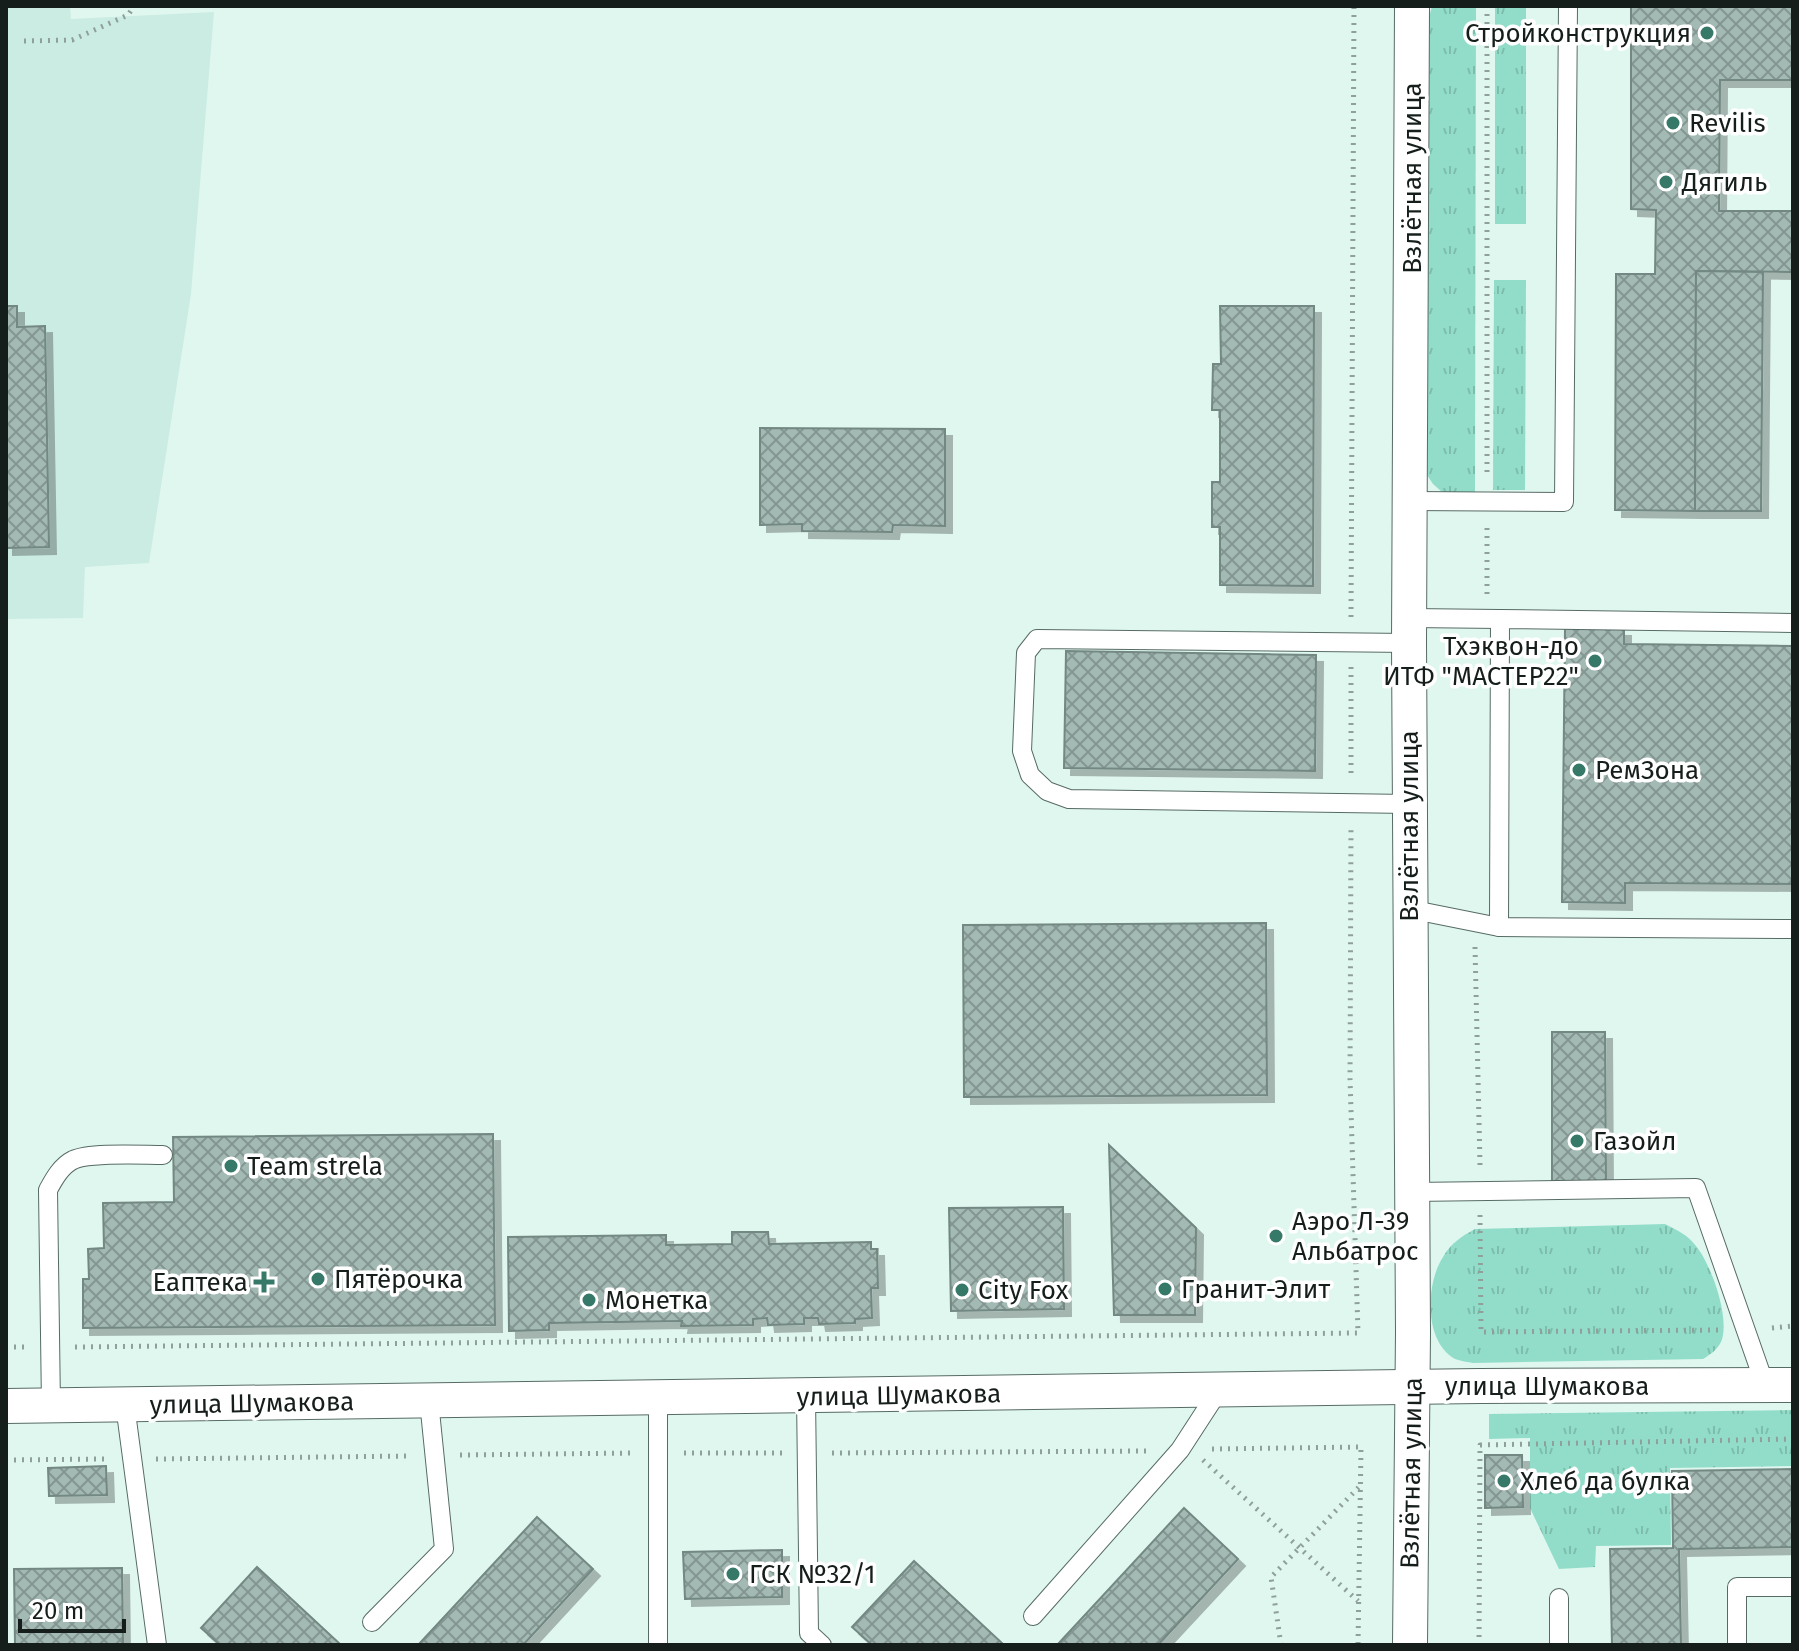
<svg xmlns="http://www.w3.org/2000/svg" width="1799" height="1651" viewBox="0 0 1799 1651" font-family="'Fira Sans',sans-serif">
<style>
.built{fill:#cbece2}
.grass{fill:url(#grass-tufts)}
.building{fill:url(#building-cross-hatch);stroke:#738882;stroke-width:2;filter:url(#shadow)}
.lines{fill:none;stroke-linecap:round;stroke-linejoin:round}
.lane-casing{stroke:#576b65;stroke-width:20}
.street-casing{stroke:#576b65;stroke-width:36}
.path{stroke:#8fa09b;stroke-width:5;stroke-dasharray:2 6;stroke-linecap:butt}
.lane{stroke:#fff;stroke-width:18}
.street{stroke:#fff;stroke-width:34}
.poi-dot{fill:#377969;stroke:#fff;stroke-width:3}
.labels{text-anchor:middle;stroke-width:7;stroke-linejoin:round;paint-order:stroke}
.poi-label{font-size:26px;fill:#161e1c;stroke:#fff;text-anchor:start}
.street-label{font-size:26px;fill:#161e1c;stroke:#fff}
</style>
<defs>
<pattern id="grass-tufts" width="24" height="20" patternUnits="userSpaceOnUse" patternTransform="scale(2)"><rect width="24" height="20" fill="#92ddc9"/><path d="M3 7l-1-3M5 7V3M7 7l1-3M15 17l-1-3M17 17v-4M19 17l1-3" fill="none" stroke="#7dbdac"/></pattern>
<pattern id="building-cross-hatch" width="8" height="8" patternUnits="userSpaceOnUse" patternTransform="scale(2)"><rect width="8" height="8" fill="#a3b9b3"/><path d="M0 0l8 8M0 8l8-8" fill="none" stroke="#849691"/></pattern>
<filter id="shadow"><feDropShadow dx="7" dy="7" stdDeviation="0" flood-color="#0004"/></filter>
</defs>
<rect width="100%" height="100%" fill="#e0f7f0"/>
<polygon class="built" points="6,6 70,6 71,19 214,12 191,294 149,563 85,567 83,618 6,619"/>
<g class="grass">
<polygon points="1432,6 1476,6 1475,493 1442,492 1433,484 1425,472 1428,21"/>
<rect x="1495" y="6" width="31" height="218"/>
<polygon points="1494,280 1526,280 1525,490 1493,490"/>
<path d="M1665 1224C1677 1230 1688 1235 1696 1246 1711 1264 1731 1319 1721 1342 1717 1350 1711 1354 1703 1359L1473 1363C1468 1362 1460 1361 1455 1359 1423 1341 1426 1283 1443 1257 1451 1243 1462 1236 1475 1229Z"/>
<polygon points="1793,1410 1793,1466 1670,1468 1671,1545 1596,1546 1595,1567 1559,1569 1530,1508 1530,1438 1489,1439 1489,1414"/>
</g>
<g class="building">
<polygon points="1631,6 1793,6 1793,80 1720,80 1719,211 1793,211 1793,272 1696,271 1695,511 1615,510 1616,274 1655,274 1656,210 1631,209"/>
<polygon points="1696,271 1763,272 1761,511 1695,511"/>
<polygon points="6,306 17,306 17,327 45,326 49,547 6,548"/>
<polygon points="1220,306 1314,306 1313,586 1220,585 1220,527 1212,527 1212,482 1220,482 1220,410 1212,410 1213,364 1221,364"/>
<polygon points="760,428 945,429 945,526 893,525 892,532 802,531 802,524 760,525"/>
<polygon points="1565,628 1624,629 1624,644 1793,646 1793,884 1625,883 1625,903 1562,902"/>
<polygon points="1066,651 1316,655 1315,771 1064,768"/>
<polygon points="1266,923 1267,1095 964,1097 963,925"/>
<polygon points="1552,1032 1605,1032 1606,1183 1552,1183"/>
<polygon points="493,1134 495,1325 83,1328 83,1279 89,1279 88,1249 104,1248 103,1203 174,1202 173,1137"/>
<polygon points="1109,1145 1196,1228 1195,1315 1114,1315"/>
<polygon points="1063,1207 1064,1309 951,1311 949,1208"/>
<polygon points="732,1232 768,1232 769,1244 871,1242 871,1249 877,1249 878,1288 871,1288 872,1318 855,1319 855,1323 819,1324 818,1318 804,1318 804,1324 768,1325 767,1318 753,1319 753,1325 681,1326 682,1321 549,1323 549,1330 509,1331 508,1237 666,1235 666,1245 732,1244"/>
<polygon points="1485,1455 1522,1455 1523,1507 1485,1508"/>
<polygon points="106,1466 107,1495 49,1496 48,1468"/>
<polygon points="1793,1469 1793,1547 1679,1549 1681,1645 1612,1645 1610,1549 1673,1548 1672,1471"/>
<polygon points="1184,1508 1238,1559 1158,1645 1057,1645"/>
<polygon points="537,1517 593,1569 523,1645 418,1645"/>
<polygon points="782,1550 782,1597 685,1599 683,1552"/>
<polygon points="914,1561 1004,1645 872,1645 852,1627"/>
<polygon points="257,1567 341,1645 220,1645 201,1628"/>
<polygon points="122,1568 123,1645 15,1645 14,1569"/>
</g>
<g class="lines">
<defs>
<g id="lane">
<polyline points="1410,501 1564,502 1568,6"/>
<polyline points="1410,618 1500,619"/>
<polyline points="1409,804 1069,799 1047,791 1030,775 1022,751 1026,653 1037,639 1409,643"/>
<polyline points="1409,909 1499,927 1793,929"/>
<polyline points="1499,927 1500,619 1793,623"/>
<polyline points="1412,1192 1696,1188 1765,1385"/>
<polyline points="806,1396 809,1633 822,1645"/>
<polyline points="658,1398 658,1645"/>
<polyline points="125,1405 157,1645"/>
<path d="M51 1406 48 1190C54 1179 61 1166 73 1160 90 1152 142 1155 163 1155"/>
<polyline points="1559,1598 1559,1645"/>
<polyline points="1033,1616 1180,1450 1219,1390"/>
<polyline points="372,1622 444,1549 429,1401"/>
<polyline points="1737,1645 1737,1587 1793,1587"/>
</g>
<g id="street">
<polyline points="6,1406 1480,1386 1793,1385"/>
<polyline points="1410,1645 1413,1332 1409,643 1412,6"/>
</g>
</defs>
<use href="#lane" class="lane-casing"/>
<use href="#street" class="street-casing"/>
<g class="path">
<polyline points="1487,6 1487,478"/>
<polyline points="24,41 72,40 128,15 134,6"/>
<polyline points="1487,594 1487,528"/>
<polyline points="1351,617 1354,6"/>
<polyline points="1351,667 1351,777"/>
<polyline points="1475,947 1480,1165"/>
<polyline points="1480,1215 1481,1332 1718,1330"/>
<polyline points="1772,1328 1793,1326"/>
<polyline points="6,1347 25,1347"/>
<polyline points="75,1347 1358,1333 1350,1079 1351,827"/>
<polyline points="1212,1449 1361,1447 1358,1645"/>
<polyline points="684,1453 782,1453"/>
<polyline points="832,1453 1146,1451"/>
<polyline points="460,1455 634,1453"/>
<polyline points="156,1459 410,1456"/>
<polyline points="6,1460 106,1459"/>
<polyline points="1203,1460 1358,1601"/>
<polyline points="1281,1645 1271,1577 1360,1486"/>
<polyline points="1479,1645 1480,1445 1793,1439"/>
</g>
<use href="#lane" class="lane"/>
<use href="#street" class="street"/>
</g>
<g class="poi-dot">
<circle cx="1707" cy="33" r="8"/>
<circle cx="1673" cy="123" r="8"/>
<circle cx="1666" cy="182" r="8"/>
<circle cx="1595" cy="661" r="8"/>
<circle cx="1579" cy="770" r="8"/>
<circle cx="1577" cy="1141" r="8"/>
<circle cx="231" cy="1166" r="8"/>
<circle cx="1276" cy="1236" r="8"/>
<circle cx="318" cy="1279" r="8"/>
<path d="M260 1270h8v8h8v8h-8v8h-8v-8h-8v-8h8z"/>
<circle cx="1165" cy="1289" r="8"/>
<circle cx="962" cy="1290" r="8"/>
<circle cx="589" cy="1300" r="8"/>
<circle cx="1504" cy="1481" r="8"/>
<circle cx="733" cy="1574" r="8"/>
</g>
<g class="labels">
<g class="poi-label">
<text x="1691" y="42" text-anchor="end">Стройконструкция</text>
<text x="1689" y="132">Revilis</text>
<text x="1682" y="191">Дягиль</text>
<text x="1579" y="655" text-anchor="end">Тхэквон-до<tspan x="1579" dy="30">ИТФ "МАСТЕР22"</tspan></text>
<text x="1595" y="779">РемЗона</text>
<text x="1593" y="1150">Газойл</text>
<text x="247" y="1175">Team strela</text>
<text x="1292" y="1230">Аэро Л-39<tspan x="1292" dy="30">Альбатрос</tspan></text>
<text x="334" y="1288">Пятёрочка</text>
<text x="248" y="1291" text-anchor="end">Еаптека</text>
<text x="1181" y="1298">Гранит-Элит</text>
<text x="978" y="1299">City Fox</text>
<text x="605" y="1309">Монетка</text>
<text x="1520" y="1490">Хлеб да булка</text>
<text x="749" y="1583">ГСК №32/1</text>
</g>
<g class="street-label">
<text transform="translate(1412 178) rotate(-90)" y="9">Взлётная улица</text>
<text transform="translate(1409 826) rotate(-90)" y="9">Взлётная улица</text>
<text x="1547" y="1395">улица Шумакова</text>
<text transform="translate(899 1395) rotate(-1)" y="9">улица Шумакова</text>
<text transform="translate(252 1403) rotate(-1)" y="9">улица Шумакова</text>
<text transform="translate(1411 1473) rotate(-89)" y="9">Взлётная улица</text>
</g>
</g>
<rect width="1799" height="1651" fill="none" stroke="#161e1c" stroke-width="16"/>
<path d="M20 1619v12h104v-12" fill="none" stroke="#161e1c" stroke-width="4"/>
<text x="32" y="1619" font-size="24" fill="#161e1c" stroke="#ffffff" stroke-width="6" paint-order="stroke">20 m</text>
</svg>
